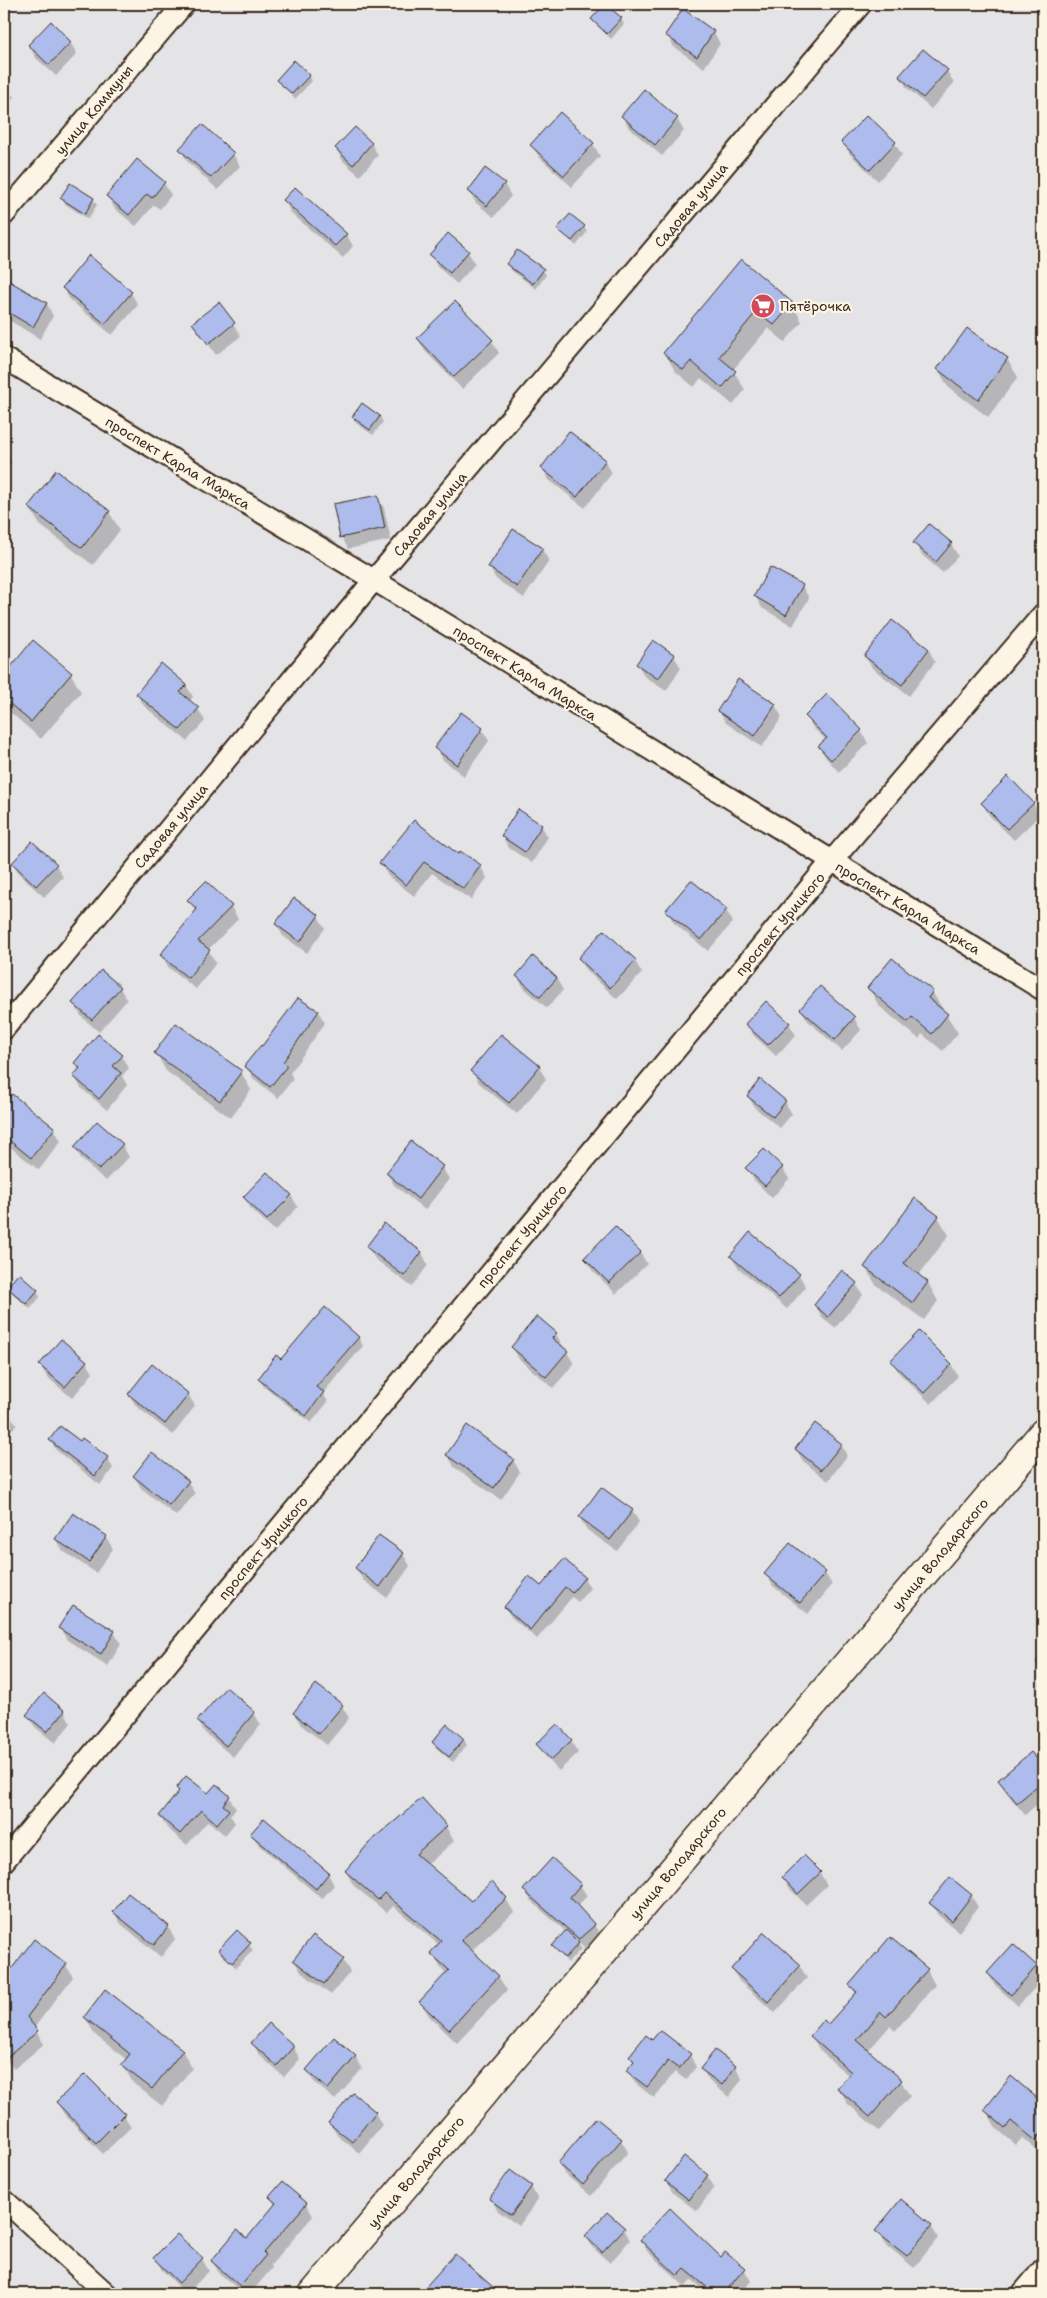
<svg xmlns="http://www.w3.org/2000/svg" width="1047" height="2298" viewBox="0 0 1047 2298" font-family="'Shantell Sans',sans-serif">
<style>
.shadow{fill:#0003}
.building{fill:#adbcec;stroke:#3b2a1e}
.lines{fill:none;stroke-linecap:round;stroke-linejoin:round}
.street-casing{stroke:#3b2a1e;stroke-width:24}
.secondary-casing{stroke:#3b2a1e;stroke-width:31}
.street{stroke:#fcf5e5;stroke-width:20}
.secondary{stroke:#fcf5e5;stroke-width:28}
.labels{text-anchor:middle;stroke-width:4.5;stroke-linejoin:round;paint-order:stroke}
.street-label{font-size:14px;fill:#3b2a1e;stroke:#fcf5e5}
.poi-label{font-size:14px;fill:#3b2a1e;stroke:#fcf5e5;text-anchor:start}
</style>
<rect width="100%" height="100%" fill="#e4e4e7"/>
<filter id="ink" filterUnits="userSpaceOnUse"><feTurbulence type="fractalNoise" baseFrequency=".02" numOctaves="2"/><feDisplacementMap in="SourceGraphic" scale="10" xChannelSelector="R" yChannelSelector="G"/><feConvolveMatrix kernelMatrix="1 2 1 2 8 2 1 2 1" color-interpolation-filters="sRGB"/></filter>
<g filter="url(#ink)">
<g class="shadow">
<polygon points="1039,4 1043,4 1043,14 1038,5"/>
<polygon points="683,11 714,32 720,44 704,68 674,47 667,35"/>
<polygon points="621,19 624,24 611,39 592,20"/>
<polygon points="70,42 77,54 56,76 36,58 29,46"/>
<polygon points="947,71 954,83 931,109 907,88 900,76"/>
<polygon points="309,75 312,81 295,99 278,80"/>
<polygon points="4,84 14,97 4,106"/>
<polygon points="623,116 677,119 684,131 662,156 629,128"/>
<polygon points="867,116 895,143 902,155 878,181 850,154 843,142"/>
<polygon points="371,143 378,155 360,176 343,161 336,149"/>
<polygon points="593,144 600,156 572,187 539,157 532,145"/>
<polygon points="180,149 233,154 240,166 218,190 187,161"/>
<polygon points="137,160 164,183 171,195 160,209 154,205 136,226 115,209 108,197"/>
<polygon points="70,184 93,199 97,205 88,219 65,204 61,198"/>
<polygon points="504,184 511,196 494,217 476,203 469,191"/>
<polygon points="285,201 346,234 353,246 343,258 291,213"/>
<polygon points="584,227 587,232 576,246 559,229"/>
<polygon points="468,252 475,264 457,284 438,267 431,255"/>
<polygon points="90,257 131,293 138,305 112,335 70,300 63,288"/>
<polygon points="742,261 792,303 802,322 785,342 768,328 733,370 745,390 733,405 701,378 694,387 675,371 665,353"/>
<polygon points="508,264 543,270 546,275 536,289 511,270"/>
<polygon points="4,279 47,304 53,316 40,339 4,317"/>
<polygon points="219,304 241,336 216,355 194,323"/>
<polygon points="968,330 1007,359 1018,377 988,417 948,387 938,369"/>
<polygon points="418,339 492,341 499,353 462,389 425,351"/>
<polygon points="363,404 380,417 383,422 373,435 356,423 353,417"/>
<polygon points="569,433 605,461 612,473 585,508 549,480 542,468"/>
<polygon points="4,451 11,462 4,472"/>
<polygon points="377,496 384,508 391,540 348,549 342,537"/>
<polygon points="29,507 109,512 120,530 93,565 40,525"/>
<polygon points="929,526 951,544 958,556 943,573 922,555 915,543"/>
<polygon points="542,549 549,561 524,598 496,579 489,567"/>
<polygon points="802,586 809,598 793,626 762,608 755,596"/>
<polygon points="892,622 929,650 935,662 909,696 872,668 865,656"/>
<polygon points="33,642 71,674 81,692 41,739 4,707 4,677"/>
<polygon points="674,656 681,668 666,691 644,676 638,664"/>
<polygon points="186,685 193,697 189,702 198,709 205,721 187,741 144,706 137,694"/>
<polygon points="775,705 782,717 762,747 726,723 719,711"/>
<polygon points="461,713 482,729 489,741 464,776 443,760 436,748"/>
<polygon points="807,716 861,731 868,743 839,772 826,758 819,746 826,740 813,728"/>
<polygon points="982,803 1033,803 1040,815 1014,840 989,815"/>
<polygon points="541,825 548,837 532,863 509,848 502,836"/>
<polygon points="458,856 480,866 487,878 471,900 432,873 414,896 388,876 381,864"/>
<polygon points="13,863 56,865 63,877 44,897 20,875"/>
<polygon points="189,900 231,907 238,919 208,950 216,963 196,989 169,968 162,956 196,912"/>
<polygon points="726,910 733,922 708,951 674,923 667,911"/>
<polygon points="318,916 325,928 307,953 283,936 276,924"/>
<polygon points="604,932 635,961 642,973 617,999 586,970 579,958"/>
<polygon points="517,976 556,978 563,990 547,1008 524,988"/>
<polygon points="120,988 127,1000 99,1032 81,1016 74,1004"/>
<polygon points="869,988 932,992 958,1033 943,1051 922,1034 919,1039 879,1006"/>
<polygon points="801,1009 854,1018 861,1030 842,1051 808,1021"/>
<polygon points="318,1011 325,1023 290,1073 293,1079 278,1098 253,1078 246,1066 263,1048"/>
<polygon points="747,1024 789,1024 796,1035 776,1056 754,1036"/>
<polygon points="156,1053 241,1072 251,1090 231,1118 166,1071"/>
<polygon points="122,1056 129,1068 122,1076 127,1085 107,1110 81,1088 74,1076 79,1070 75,1063"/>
<polygon points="539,1067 546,1079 517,1114 479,1083 472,1071"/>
<polygon points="12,1096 54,1129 61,1141 39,1170 4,1142 4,1106"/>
<polygon points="748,1096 785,1102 792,1114 780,1128 755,1108"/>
<polygon points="122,1145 129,1157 106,1181 82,1160 75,1148"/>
<polygon points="442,1167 449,1179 425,1210 394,1185 387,1173"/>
<polygon points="782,1167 789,1179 772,1198 754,1180 747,1168"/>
<polygon points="291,1195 298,1207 275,1231 251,1209 245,1198"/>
<polygon points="938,1217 949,1235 918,1276 928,1283 938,1301 924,1320 876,1285 865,1267"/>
<polygon points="384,1225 422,1253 428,1265 412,1287 375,1259 368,1247"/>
<polygon points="640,1252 647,1264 616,1294 592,1270 585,1258"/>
<polygon points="731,1256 799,1275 806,1287 787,1309 738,1268"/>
<polygon points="19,1275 37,1291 40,1297 30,1309 12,1293 8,1287"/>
<polygon points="856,1284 863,1295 835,1328 822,1317 815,1305"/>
<polygon points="556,1334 563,1346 561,1347 567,1352 574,1364 553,1388 519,1359 512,1347"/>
<polygon points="358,1337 363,1346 323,1393 328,1402 311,1423 264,1387 259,1379 281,1361"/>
<polygon points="86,1361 93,1373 72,1398 47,1377 40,1365"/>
<polygon points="892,1361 951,1364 958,1376 931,1404 899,1373"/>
<polygon points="129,1394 188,1394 195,1406 173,1435 136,1406"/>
<polygon points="4,1407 17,1425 4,1436"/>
<polygon points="50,1440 80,1443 107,1458 113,1468 100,1485 56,1450"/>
<polygon points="841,1444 847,1456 828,1481 803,1461 796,1449"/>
<polygon points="448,1455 513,1460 520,1472 501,1500 454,1467"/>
<polygon points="134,1476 188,1482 195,1494 176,1516 141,1488"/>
<polygon points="632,1510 639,1522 617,1551 587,1530 580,1518"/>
<polygon points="106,1537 113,1549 96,1573 63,1551 56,1539"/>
<polygon points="379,1537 403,1554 410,1566 387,1598 363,1580 356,1568"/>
<polygon points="825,1573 832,1585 808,1614 773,1586 766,1574"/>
<polygon points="584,1578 590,1588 578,1602 572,1597 537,1639 511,1617 505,1607 541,1588"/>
<polygon points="73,1607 114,1632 121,1644 108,1666 67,1640 60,1628"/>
<polygon points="1043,1652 1043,1675 1035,1662"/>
<polygon points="342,1706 349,1718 327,1745 301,1725 294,1713"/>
<polygon points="64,1711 71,1723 55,1743 35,1727 28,1715"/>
<polygon points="254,1713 261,1725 233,1757 205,1733 198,1721"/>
<polygon points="447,1726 464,1740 467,1745 453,1762 436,1748 433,1743"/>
<polygon points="557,1726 571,1741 578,1753 559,1771 545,1756 538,1744"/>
<polygon points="1031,1754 1043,1768 1043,1799 1025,1815 1006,1792 999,1780"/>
<polygon points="177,1789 229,1797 236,1809 230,1815 235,1823 225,1835 208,1821 187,1845 167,1828 160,1816 180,1793"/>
<polygon points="422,1800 446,1827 454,1841 427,1865 471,1902 506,1899 514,1912 471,1951 498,1976 507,1990 457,2043 429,2016 421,2002 447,1974 440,1967 432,1953 439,1945 393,1906 387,1913 354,1886 346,1872"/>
<polygon points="264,1820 328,1874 334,1885 322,1899 258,1844 252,1834"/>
<polygon points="552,1860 580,1885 587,1896 577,1906 594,1925 601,1936 586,1950 578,1942 581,1949 568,1963 553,1946 566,1932 531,1901 525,1890"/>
<polygon points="820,1873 827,1885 806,1905 790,1889 783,1877"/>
<polygon points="128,1895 168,1927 175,1939 161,1957 121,1924 114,1912"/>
<polygon points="971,1895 978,1907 959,1932 938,1915 931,1903"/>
<polygon points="237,1932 253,1950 236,1968 219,1950"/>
<polygon points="34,1941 66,1965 73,1977 34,2028 44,2044 14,2069 4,2058 4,1981"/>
<polygon points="1013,1946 1036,1967 1043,1979 1018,2006 995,1985 988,1973"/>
<polygon points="294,1960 343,1960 350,1972 331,1995 301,1972"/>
<polygon points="800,1966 807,1978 775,2013 739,1981 732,1969"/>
<polygon points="927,1970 935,1985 895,2031 890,2026 868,2051 901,2081 910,2096 879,2131 847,2103 839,2088 849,2076 820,2051 812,2036 828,2025 856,1995 851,1985"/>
<polygon points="85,2017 182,2050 192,2068 162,2106 133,2083 123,2065 127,2060 95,2035"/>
<polygon points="269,2025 293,2047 300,2059 284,2077 259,2055 253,2043"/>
<polygon points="334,2039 356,2057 362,2069 335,2100 314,2082 307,2070"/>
<polygon points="652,2042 690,2055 696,2067 686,2080 675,2072 654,2098 635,2083 628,2071 634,2063 630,2056"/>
<polygon points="736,2067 742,2079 729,2097 709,2081 702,2069"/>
<polygon points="85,2075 124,2115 131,2127 103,2154 64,2114 57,2102"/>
<polygon points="1011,2078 1043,2105 1043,2156 1022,2138 1016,2145 996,2128 986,2110"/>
<polygon points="375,2113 382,2125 359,2153 337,2135 330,2123"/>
<polygon points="621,2140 628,2152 591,2196 566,2175 559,2163"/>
<polygon points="707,2175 714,2187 697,2211 673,2193 666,2181"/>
<polygon points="531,2187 538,2199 519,2226 498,2211 491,2199"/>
<polygon points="270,2197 306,2204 313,2216 271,2265 272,2268 250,2294 244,2294 219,2273 212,2261 247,2240 276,2206"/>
<polygon points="931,2226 938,2238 914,2268 884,2243 877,2231"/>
<polygon points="624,2229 630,2240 610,2263 593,2248 586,2236"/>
<polygon points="641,2240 721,2259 744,2269 751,2281 740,2294 709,2294 692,2280 685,2287 648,2252"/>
<polygon points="155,2258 202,2259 209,2271 186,2294 162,2270"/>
<polygon points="431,2283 492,2288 496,2294 437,2294"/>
</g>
<g class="building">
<polygon points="605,4 622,18 607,34 591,19"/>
<polygon points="683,9 714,31 697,57 665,35"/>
<polygon points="51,21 71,42 49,65 28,45"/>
<polygon points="923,49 948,70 923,98 899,76"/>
<polygon points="294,60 310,75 292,94 276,80"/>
<polygon points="644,89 678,118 655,145 621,116"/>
<polygon points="560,112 594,143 564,176 530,145"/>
<polygon points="867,115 896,142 870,170 841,142"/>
<polygon points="202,124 234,153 211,178 179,149"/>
<polygon points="355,127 372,143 353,165 335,148"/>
<polygon points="137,159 165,182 152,198 147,194 129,215 106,196"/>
<polygon points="485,168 505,183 487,206 468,191"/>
<polygon points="70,183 94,198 85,214 60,198"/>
<polygon points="295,187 347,234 335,246 283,200"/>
<polygon points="570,214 585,226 572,241 557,229"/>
<polygon points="448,233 469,251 450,273 429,255"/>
<polygon points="517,250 544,269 533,284 506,264"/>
<polygon points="89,255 132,292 105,324 62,288"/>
<polygon points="741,259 793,303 774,325 757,311 719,357 736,371 722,388 691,361 683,370 663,353"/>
<polygon points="4,278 47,303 33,327 4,310"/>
<polygon points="455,301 493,340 454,377 417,338"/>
<polygon points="219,302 235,323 208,344 192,323"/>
<polygon points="967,328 1008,358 978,400 937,369"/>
<polygon points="362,403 380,416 370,430 352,417"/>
<polygon points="569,431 606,460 577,497 541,468"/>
<polygon points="56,470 110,511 82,548 28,507"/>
<polygon points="378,495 385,528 340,538 333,504"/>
<polygon points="929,524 952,543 936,562 913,543"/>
<polygon points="513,529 543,548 517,587 488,567"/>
<polygon points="770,567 803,585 786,615 754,596"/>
<polygon points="892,620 929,649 902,685 864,656"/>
<polygon points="33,640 72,673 31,722 4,699 4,675"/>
<polygon points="653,640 675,655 658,679 636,664"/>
<polygon points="161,663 187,685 180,692 199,708 180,730 136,694"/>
<polygon points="738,679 776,704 755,736 717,711"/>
<polygon points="827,694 862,730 831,760 818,746 827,738 805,716"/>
<polygon points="461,712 483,728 457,765 434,748"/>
<polygon points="1008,776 1034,803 1007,829 981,803"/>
<polygon points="518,809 542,825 525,852 501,836"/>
<polygon points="414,820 458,854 460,851 481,865 464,889 424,862 406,885 379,863"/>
<polygon points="32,841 57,864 36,886 12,863"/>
<polygon points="691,880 727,909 701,940 665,911"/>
<polygon points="206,881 232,906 198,941 210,950 188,978 160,955 197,909 187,900"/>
<polygon points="294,898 319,915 300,942 275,924"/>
<polygon points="604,930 636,960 610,988 578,958"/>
<polygon points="533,956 557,978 540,997 516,976"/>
<polygon points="892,958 933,991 928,998 948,1014 932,1034 912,1017 908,1022 867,988"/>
<polygon points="101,970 121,987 92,1020 72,1003"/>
<polygon points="820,986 855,1017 835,1040 800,1009"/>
<polygon points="298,998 319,1011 283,1062 287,1066 270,1087 244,1066 261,1045 262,1046"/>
<polygon points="766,1001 790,1023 768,1045 745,1024"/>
<polygon points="176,1023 242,1071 220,1101 154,1053"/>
<polygon points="98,1034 123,1055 113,1066 121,1073 99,1099 73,1076 80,1068 74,1063"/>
<polygon points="501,1034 540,1066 509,1103 470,1071"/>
<polygon points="760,1079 786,1101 773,1117 747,1096"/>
<polygon points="12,1094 55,1128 31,1158 4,1136 4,1104"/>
<polygon points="97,1121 123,1144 99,1170 74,1147"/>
<polygon points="411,1141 443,1166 418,1199 386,1173"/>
<polygon points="764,1149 783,1167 765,1186 745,1168"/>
<polygon points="267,1172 292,1195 267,1220 243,1197"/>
<polygon points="915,1198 939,1216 904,1263 928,1282 913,1303 864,1267"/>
<polygon points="384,1223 422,1252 404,1276 366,1247"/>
<polygon points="615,1226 641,1252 609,1283 584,1258"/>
<polygon points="750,1232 800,1274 779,1298 730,1256"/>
<polygon points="842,1270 857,1283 828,1317 814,1305"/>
<polygon points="19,1273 38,1290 26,1304 7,1287"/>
<polygon points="325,1307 359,1337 316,1387 324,1392 306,1416 258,1379 276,1355 281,1359"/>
<polygon points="537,1316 557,1333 552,1338 568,1351 546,1377 511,1347"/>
<polygon points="919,1331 952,1364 924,1393 890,1361"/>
<polygon points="61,1339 87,1361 65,1387 39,1365"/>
<polygon points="152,1364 189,1394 165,1424 128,1394"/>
<polygon points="815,1423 842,1444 821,1470 795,1449"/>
<polygon points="467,1425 514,1459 494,1488 446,1455"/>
<polygon points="60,1426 80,1441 82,1438 108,1457 95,1476 49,1440"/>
<polygon points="152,1452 189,1481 169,1505 133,1476"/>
<polygon points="601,1487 633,1510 610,1540 579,1517"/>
<polygon points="73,1513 107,1536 89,1562 55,1539"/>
<polygon points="379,1535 404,1553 380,1587 355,1568"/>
<polygon points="790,1543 826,1572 800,1603 764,1574"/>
<polygon points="564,1559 585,1577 572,1593 565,1587 530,1630 504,1607 529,1576 541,1586"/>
<polygon points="73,1605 115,1631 101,1654 58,1628"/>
<polygon points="316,1684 343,1705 319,1734 293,1713"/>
<polygon points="226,1687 255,1712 226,1746 197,1721"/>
<polygon points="44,1693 65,1711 47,1732 26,1715"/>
<polygon points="447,1724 464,1739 449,1757 432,1742"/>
<polygon points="557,1724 572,1740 551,1760 536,1744"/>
<polygon points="1031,1752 1043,1766 1043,1781 1017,1803 998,1780"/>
<polygon points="186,1776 208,1793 216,1784 230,1796 223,1805 229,1810 217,1824 201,1810 180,1834 159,1816 179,1791 176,1788"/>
<polygon points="422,1798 447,1826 416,1854 471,1901 492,1881 507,1898 461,1940 499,1976 449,2030 419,2002 449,1970 430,1953 441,1941 384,1893 378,1900 345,1871 369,1843"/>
<polygon points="264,1818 329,1873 316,1889 250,1834"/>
<polygon points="804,1855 821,1872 798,1894 782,1877"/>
<polygon points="552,1858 581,1884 570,1897 595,1925 579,1939 523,1890"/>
<polygon points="950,1877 972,1895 952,1921 929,1903"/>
<polygon points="128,1893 169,1926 154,1945 113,1912"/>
<polygon points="237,1930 251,1943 232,1963 218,1950"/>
<polygon points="566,1930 579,1943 565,1958 552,1946"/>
<polygon points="764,1932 801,1965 768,2002 731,1969"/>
<polygon points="313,1935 344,1959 324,1984 293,1960"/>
<polygon points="890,1937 928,1969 886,2017 881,2012 857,2040 902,2080 870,2117 837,2088 851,2072 810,2036 824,2020 828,2024 857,1992 849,1985"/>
<polygon points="34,1939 67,1964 27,2017 38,2031 4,2060 4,1979"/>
<polygon points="1013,1944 1037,1966 1011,1995 987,1973"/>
<polygon points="105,1989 183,2050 152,2089 121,2065 130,2054 84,2017"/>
<polygon points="269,2023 294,2046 277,2066 251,2043"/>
<polygon points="660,2030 691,2054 679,2069 668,2061 647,2087 626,2071 634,2061 629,2056 646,2035 652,2040"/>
<polygon points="334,2037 356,2056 328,2089 306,2070"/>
<polygon points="715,2050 736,2066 722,2085 700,2069"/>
<polygon points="85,2074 125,2114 96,2143 56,2102"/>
<polygon points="1011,2076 1043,2103 1043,2131 1035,2141 1011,2121 1005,2128 984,2110"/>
<polygon points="353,2093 376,2112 352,2142 328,2123"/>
<polygon points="596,2118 622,2139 583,2185 558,2163"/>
<polygon points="684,2156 708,2175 689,2200 665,2181"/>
<polygon points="510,2170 532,2186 511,2215 489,2199"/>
<polygon points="282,2182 307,2203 264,2253 266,2255 240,2286 211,2261 237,2230 247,2238 276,2203 269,2197"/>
<polygon points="901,2199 932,2225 907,2256 875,2231"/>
<polygon points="670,2208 721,2257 725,2252 745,2268 723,2294 715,2294 685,2269 678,2276 640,2240"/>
<polygon points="607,2212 625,2228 602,2252 585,2236"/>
<polygon points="177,2234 203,2258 179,2283 153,2258"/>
<polygon points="455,2254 501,2294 419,2294"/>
</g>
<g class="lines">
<defs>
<g id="street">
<polyline points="4,215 184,4"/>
<polyline points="4,358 374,580 1043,990"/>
<polyline points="4,1029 374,580 861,4"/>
<polyline points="4,1861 831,862 1043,614"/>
<polyline points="4,2200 107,2294"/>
<polyline points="1022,2294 1043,2269"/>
</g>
<polyline id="secondary" points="313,2294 1043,1433"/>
</defs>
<use href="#street" class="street-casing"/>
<use href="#secondary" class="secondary-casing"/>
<use href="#street" class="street"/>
<use href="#secondary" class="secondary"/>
</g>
</g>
<defs>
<symbol id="supermarket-disc" viewBox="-11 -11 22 22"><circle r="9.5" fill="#d1495b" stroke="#fcf5e5"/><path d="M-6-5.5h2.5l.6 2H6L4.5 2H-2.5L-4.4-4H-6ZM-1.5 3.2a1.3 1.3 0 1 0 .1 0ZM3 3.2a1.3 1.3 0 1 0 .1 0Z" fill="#fff"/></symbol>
</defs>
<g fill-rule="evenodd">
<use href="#supermarket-disc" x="749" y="292" width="28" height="28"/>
</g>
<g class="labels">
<g class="street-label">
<text transform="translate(94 110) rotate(-50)" y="5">улица Коммуны</text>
<text transform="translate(691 205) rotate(-50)" y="5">Садовая улица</text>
<text transform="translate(178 463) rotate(31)" y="5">проспект Карла Маркса</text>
<text transform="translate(430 514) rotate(-50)" y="5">Садовая улица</text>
<text transform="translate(525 673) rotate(32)" y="5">проспект Карла Маркса</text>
<text transform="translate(171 826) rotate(-50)" y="5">Садовая улица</text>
<text transform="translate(908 908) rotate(31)" y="5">проспект Карла Маркса</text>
<text transform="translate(780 924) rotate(-50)" y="5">проспект Урицкого</text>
<text transform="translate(522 1236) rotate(-50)" y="5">проспект Урицкого</text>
<text transform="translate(263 1548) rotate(-50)" y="5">проспект Урицкого</text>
<text transform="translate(940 1554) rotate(-50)" y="5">улица Володарского</text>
<text transform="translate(678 1863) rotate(-50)" y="5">улица Володарского</text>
<text transform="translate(416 2172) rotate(-50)" y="5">улица Володарского</text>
</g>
<g class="poi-label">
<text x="780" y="311">Пятёрочка</text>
</g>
</g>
<rect width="1047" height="2298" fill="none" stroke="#fcf5e5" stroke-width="20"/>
<rect x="10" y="10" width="1027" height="2278" fill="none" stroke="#3b2a1e" stroke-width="2" filter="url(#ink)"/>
</svg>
